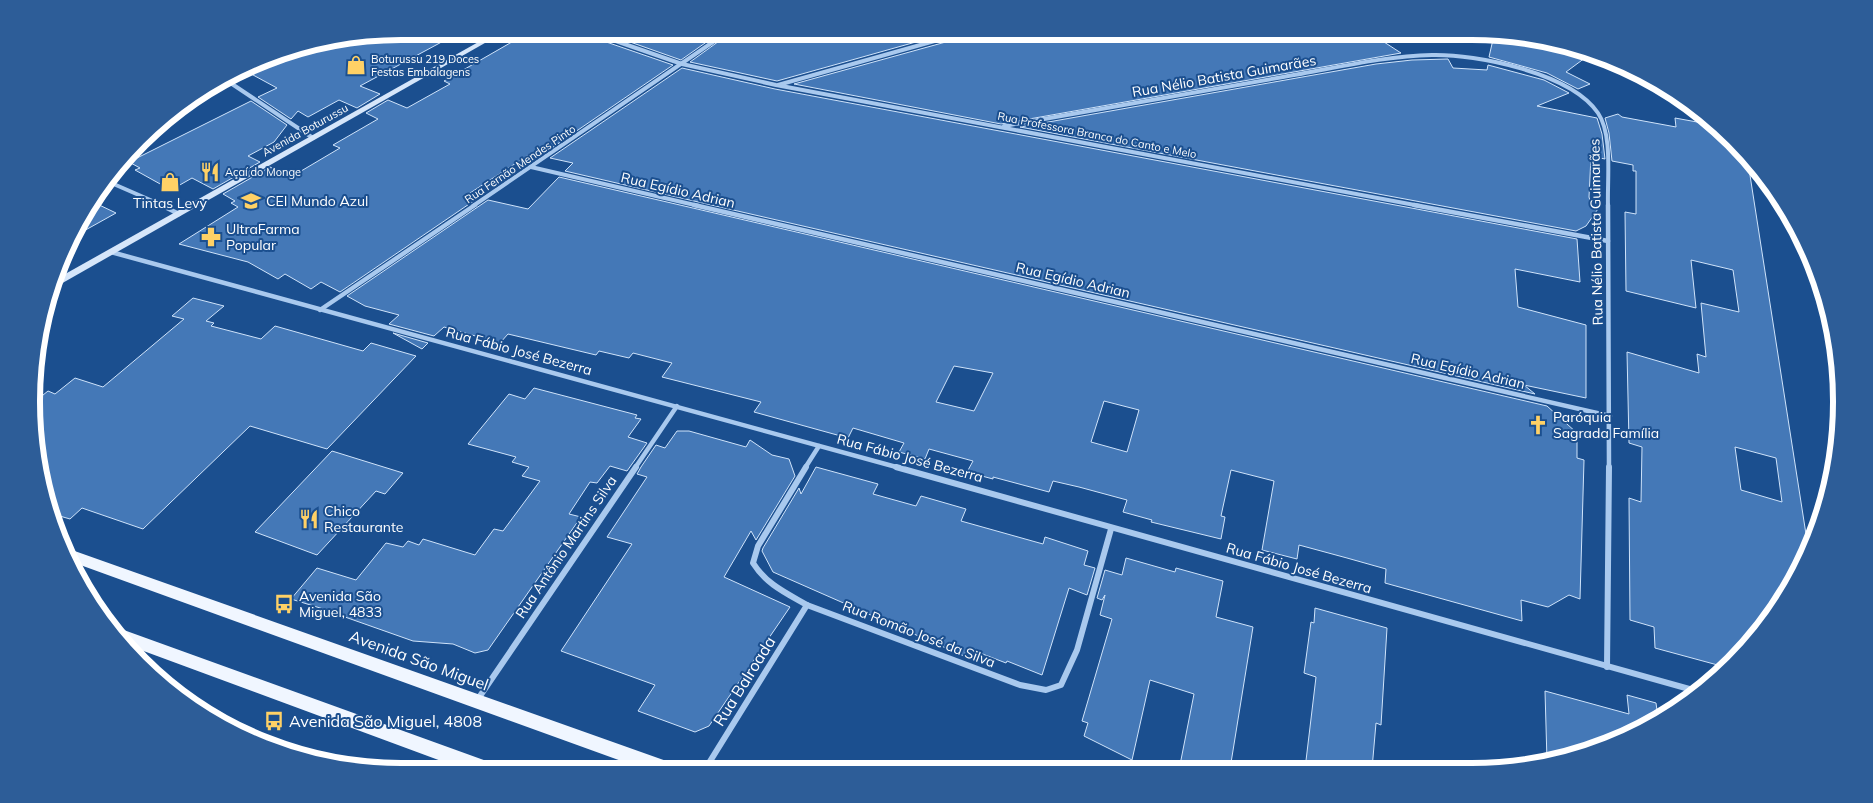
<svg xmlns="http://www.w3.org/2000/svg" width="1873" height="803" viewBox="0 0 1873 803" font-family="Mulish,sans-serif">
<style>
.building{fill:#4478b7;stroke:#cfe3fa;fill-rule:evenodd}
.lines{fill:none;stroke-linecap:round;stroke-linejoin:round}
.street-far2{stroke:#a9c9ee;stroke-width:4}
.street-far1{stroke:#a9c9ee;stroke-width:4.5}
.street{stroke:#a9c9ee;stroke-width:6}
.secondary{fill:#d6e6fa;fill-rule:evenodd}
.primary{fill:#f0f6ff;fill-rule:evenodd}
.labels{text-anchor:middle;stroke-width:4;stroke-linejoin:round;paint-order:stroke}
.far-poi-label{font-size:11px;fill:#fff;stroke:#1b4f8f;text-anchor:start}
.far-street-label{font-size:11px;fill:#fff;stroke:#1b4f8f}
.street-label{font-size:14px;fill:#fff;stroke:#1b4f8f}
.poi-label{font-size:14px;fill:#fff;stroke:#1b4f8f;text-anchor:start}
.near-street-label{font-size:16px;fill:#fff;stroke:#1b4f8f}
.near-poi-label{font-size:16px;fill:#fff;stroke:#1b4f8f;text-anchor:start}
.rim{fill:none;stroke:#fff;stroke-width:6}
</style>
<rect width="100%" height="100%" fill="#1b4f8f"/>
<g class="building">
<polygon points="402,31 462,31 360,86 380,94 357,108 339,100 308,117 298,111 291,119 258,97 277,88 242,69 282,51"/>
<polygon points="531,31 583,31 586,35 673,65 540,156 530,154 467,195 478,198 340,292 321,282 311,289 285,274 278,279 248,262 179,244 238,207 231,203 235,201 223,194 270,167 291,177 340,148 333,145 378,119 366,113 388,100 407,108 450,84 444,81"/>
<polygon points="599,31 722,31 681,60"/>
<polygon points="733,31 955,31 777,81 690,62"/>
<polygon points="974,31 1367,31 1401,53 1001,124 794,84 971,35"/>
<polygon points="1494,35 1593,52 1566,72 1590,84 1578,89 1547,73 1489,57"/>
<polygon points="1448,59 1453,68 1487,70 1488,65 1544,80 1569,93 1537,106 1597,118 1602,134 1605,159 1591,156 1589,197 1591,204 1600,206 1586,226 1576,231 1020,127 1376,64 1412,60"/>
<polygon points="682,68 775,89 1577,239 1580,282 1515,269 1518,307 1586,325 1586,398 1524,385 1535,394 694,201 565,171 573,163 550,158"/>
<polygon points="251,101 287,125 274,142 248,156 260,162 213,189 192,178 171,190 135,170 140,168 129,162"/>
<path d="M1618 114 1622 117 1676 127 1675 118 1719 126 1747 156 1808 547 1765 627 1725 667 1655 648 1654 627 1630 620 1629 498 1641 502 1642 447 1629 443 1627 352 1699 373 1697 354 1706 357 1701 303 1739 312 1733 270 1691 260 1696 308 1626 291 1625 212 1636 214V171H1633V165L1612 161 1609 133 1605 118ZM1735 447 1776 458 1782 502 1741 490Z"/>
<path d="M559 177 1547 406 1577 433V458L1584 460 1580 599 1569 595 1548 607 1521 600 1522 621 1385 583 1386 569 1347 558 1299 545 1297 559 1262 550 1274 481 1231 470 1221 516 1225 517 1221 539 1151 522 1152 520 1123 512 1127 500 1079 487 1053 481 1049 492 993 477V479L967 472 973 461 929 449 925 459 899 452 904 443 853 428 848 438 754 412 761 402 662 377 672 363 633 353 629 358 599 351 596 355 508 334 500 343 444 327 434 336 389 324 399 315 365 306 347 296 488 200 528 209ZM954 366 993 373 974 411 936 402ZM1104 401 1139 410 1127 452 1091 442Z"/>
<polygon points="93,202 116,213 73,237 81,217"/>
<polygon points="193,298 224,306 206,321 214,323 211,326 261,339 275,326 363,351 371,343 416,356 327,449 250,426 143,529 82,508 70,519 53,514 38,473 32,404 48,391 55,394 75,378 103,387 184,319 172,316"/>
<polygon points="393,333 428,343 422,349"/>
<polygon points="534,388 637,415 635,418 641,419 628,437 647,443 627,471 610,466 597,483 590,482 569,514 581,517 488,650 475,653 453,644 413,641 345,617 346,616 291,599 317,568 356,580 386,543 403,547 408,541 419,545 423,539 475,555 494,529 503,531 540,481 522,476 529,467 512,462 516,457 468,444 509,394 525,399"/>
<polygon points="677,431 689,431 746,447 750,440 772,455 789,459 795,476 756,540 751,531 724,577 790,607 709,726 695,732 638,711 655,685 561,651 632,544 607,537 647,477 637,474 641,467 656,445 665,448"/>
<polygon points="332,451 403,473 385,494 376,491 317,555 255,532"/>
<polygon points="816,467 878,484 873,494 916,506 921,496 966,509 961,521 1043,544 1045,537 1088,551 1084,565 1095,568 1087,595 1069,588 1042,675 1007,661 1006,663 967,648 964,656 773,572 762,551 763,548 799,488 801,494"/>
<polygon points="1126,558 1175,572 1176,568 1223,581 1216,617 1253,627 1230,769 1179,770 1194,694 1150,680 1132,760 1084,736 1088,723 1082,721 1112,619 1100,615 1105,595 1102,600 1097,598 1105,570 1122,575"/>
<polygon points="1315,608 1387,628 1381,725 1376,723 1372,769 1305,769 1316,677 1304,673 1311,622 1314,623"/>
<polygon points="1545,691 1629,714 1627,695 1656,703 1658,718 1613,743 1547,761"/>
</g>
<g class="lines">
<g class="street-far2">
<polyline points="587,31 682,64 776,85 1420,206"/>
<polyline points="223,78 313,138"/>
<polyline points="778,85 970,31"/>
<path d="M1004 126C1097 110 1190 93 1283 77 1332 69 1382 56 1432 55 1477 54 1571 73 1598 113 1613 135 1607 180 1608 206"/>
<polyline points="531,167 699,206"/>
<polyline points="109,182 164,206"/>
<polyline points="473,206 729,31"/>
</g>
<g class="street-far1">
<polyline points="161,205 179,214"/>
<polyline points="694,205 1610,416"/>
<polyline points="1414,205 1608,241"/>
<polyline points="1608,205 1609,468"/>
<polyline points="111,252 900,468"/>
<polyline points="320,310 475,205"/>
<polyline points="635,468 677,406"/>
<polyline points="805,468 819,446"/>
</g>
<g class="street">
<path d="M806 467 758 546 753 563C766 584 786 593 807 605L1020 685 1046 690 1061 685 1077 650 1111 529"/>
<polyline points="896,467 1700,692"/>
<polyline points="1607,667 1609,467"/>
<polyline points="478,699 636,467"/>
<polyline points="704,771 807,605"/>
<polyline points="446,772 456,761"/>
</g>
<polygon class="secondary" points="498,31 506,31 59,285 55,286 58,278"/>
<g class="primary">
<polygon points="69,549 672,763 678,765 680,771 649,771 72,562 67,550"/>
<polygon points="121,629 492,763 498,765 500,771 471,772 130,646 117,631"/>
</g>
</g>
<defs>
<symbol id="shop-bare" viewBox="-9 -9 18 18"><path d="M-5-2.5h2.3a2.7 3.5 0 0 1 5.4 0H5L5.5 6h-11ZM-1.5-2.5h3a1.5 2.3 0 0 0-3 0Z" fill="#ffd166" stroke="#1b4f8f" stroke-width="2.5" paint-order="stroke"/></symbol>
<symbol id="restaurant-bare" viewBox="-9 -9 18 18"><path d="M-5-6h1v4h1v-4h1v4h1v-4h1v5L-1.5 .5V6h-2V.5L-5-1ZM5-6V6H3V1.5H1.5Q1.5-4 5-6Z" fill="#ffd166" stroke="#1b4f8f" stroke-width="2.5" paint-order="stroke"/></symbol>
<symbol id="school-bare" viewBox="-9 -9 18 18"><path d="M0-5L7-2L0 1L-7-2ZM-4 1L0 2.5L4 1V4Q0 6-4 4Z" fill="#ffd166" stroke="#1b4f8f" stroke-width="2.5" paint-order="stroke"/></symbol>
<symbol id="pharmacy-bare" viewBox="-9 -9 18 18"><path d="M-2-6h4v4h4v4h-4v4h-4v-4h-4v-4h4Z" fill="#ffd166" stroke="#1b4f8f" stroke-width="2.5" paint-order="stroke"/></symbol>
<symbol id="church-bare" viewBox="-9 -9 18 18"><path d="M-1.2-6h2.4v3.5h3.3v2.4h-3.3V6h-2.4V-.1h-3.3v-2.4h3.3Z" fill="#ffd166" stroke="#1b4f8f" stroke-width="2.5" paint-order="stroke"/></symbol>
<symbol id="bus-bare" viewBox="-9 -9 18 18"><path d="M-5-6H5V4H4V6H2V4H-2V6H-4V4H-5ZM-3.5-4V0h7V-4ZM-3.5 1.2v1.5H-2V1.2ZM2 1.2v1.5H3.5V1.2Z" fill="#ffd166" stroke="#1b4f8f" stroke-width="2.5" paint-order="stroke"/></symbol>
</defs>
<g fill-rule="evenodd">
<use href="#shop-bare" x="342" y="51" width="28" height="28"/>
<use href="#restaurant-bare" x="196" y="158" width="28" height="28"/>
<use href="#shop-bare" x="156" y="168" width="28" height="28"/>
<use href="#school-bare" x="237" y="187" width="28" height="28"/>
<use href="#pharmacy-bare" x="197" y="223" width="28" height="28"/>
<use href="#church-bare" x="1524" y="411" width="28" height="28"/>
<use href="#restaurant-bare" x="295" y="505" width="28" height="28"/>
<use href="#bus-bare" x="270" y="590" width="28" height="28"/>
<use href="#bus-bare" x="260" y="707" width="28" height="28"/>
</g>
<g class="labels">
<g class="far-poi-label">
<text x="371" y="63">Boturussu 219 Doces<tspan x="371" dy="13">Festas Embalagens</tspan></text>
<text x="225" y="176">Açaí do Monge</text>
</g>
<g class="far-street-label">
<text transform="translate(305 130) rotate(-29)" y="4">Avenida Boturussu</text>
<text transform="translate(1097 135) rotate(11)" y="4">Rua Professora Branca do Canto e Melo</text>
<text transform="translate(520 164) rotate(-34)" y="4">Rua Fernão Mendes Pinto</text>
</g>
<g class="street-label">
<text transform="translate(1224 76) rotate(-10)" y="5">Rua Nélio Batista Guimarães</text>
<text transform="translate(678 190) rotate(13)" y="5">Rua Egídio Adrian</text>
<text transform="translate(1596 232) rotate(-91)" y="5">Rua Nélio Batista Guimarães</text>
<text transform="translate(1073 280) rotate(13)" y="5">Rua Egídio Adrian</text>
<text transform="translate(519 351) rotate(15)" y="5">Rua Fábio José Bezerra</text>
<text transform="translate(1468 371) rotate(13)" y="5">Rua Egídio Adrian</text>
<text transform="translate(910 458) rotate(15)" y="5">Rua Fábio José Bezerra</text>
<text transform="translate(566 547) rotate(-56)" y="5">Rua Antônio Martins Silva</text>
<text transform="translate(1299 568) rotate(16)" y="5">Rua Fábio José Bezerra</text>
<text transform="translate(919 634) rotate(21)" y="5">Rua Romão José da Silva</text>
</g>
<g class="poi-label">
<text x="266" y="206">CEI Mundo Azul</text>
<text x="170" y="208" text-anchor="middle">Tintas Levy</text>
<text x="226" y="234">UltraFarma<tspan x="226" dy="16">Popular</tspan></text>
<text x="1553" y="422">Paróquia<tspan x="1553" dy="16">Sagrada Família</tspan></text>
<text x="324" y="516">Chico<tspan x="324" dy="16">Restaurante</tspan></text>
<text x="299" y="601">Avenida São<tspan x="299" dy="16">Miguel, 4833</tspan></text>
</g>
<g class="near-street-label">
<text transform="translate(419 660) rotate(20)" y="6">Avenida São Miguel</text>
<text transform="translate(744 681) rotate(-58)" y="6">Rua Balroada</text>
</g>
<g class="near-poi-label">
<text x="289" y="727">Avenida São Miguel, 4808</text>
</g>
</g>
<path d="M0 0H1873V803H0ZM401 40H1472A361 361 0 0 1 1833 401V402A361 361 0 0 1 1472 763H401A361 361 0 0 1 40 402V401A361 361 0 0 1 401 40Z" fill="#2d5d98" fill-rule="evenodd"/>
<path class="rim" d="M401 40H1472A361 361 0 0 1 1833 401V402A361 361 0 0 1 1472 763H401A361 361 0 0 1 40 402V401A361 361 0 0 1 401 40Z"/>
</svg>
